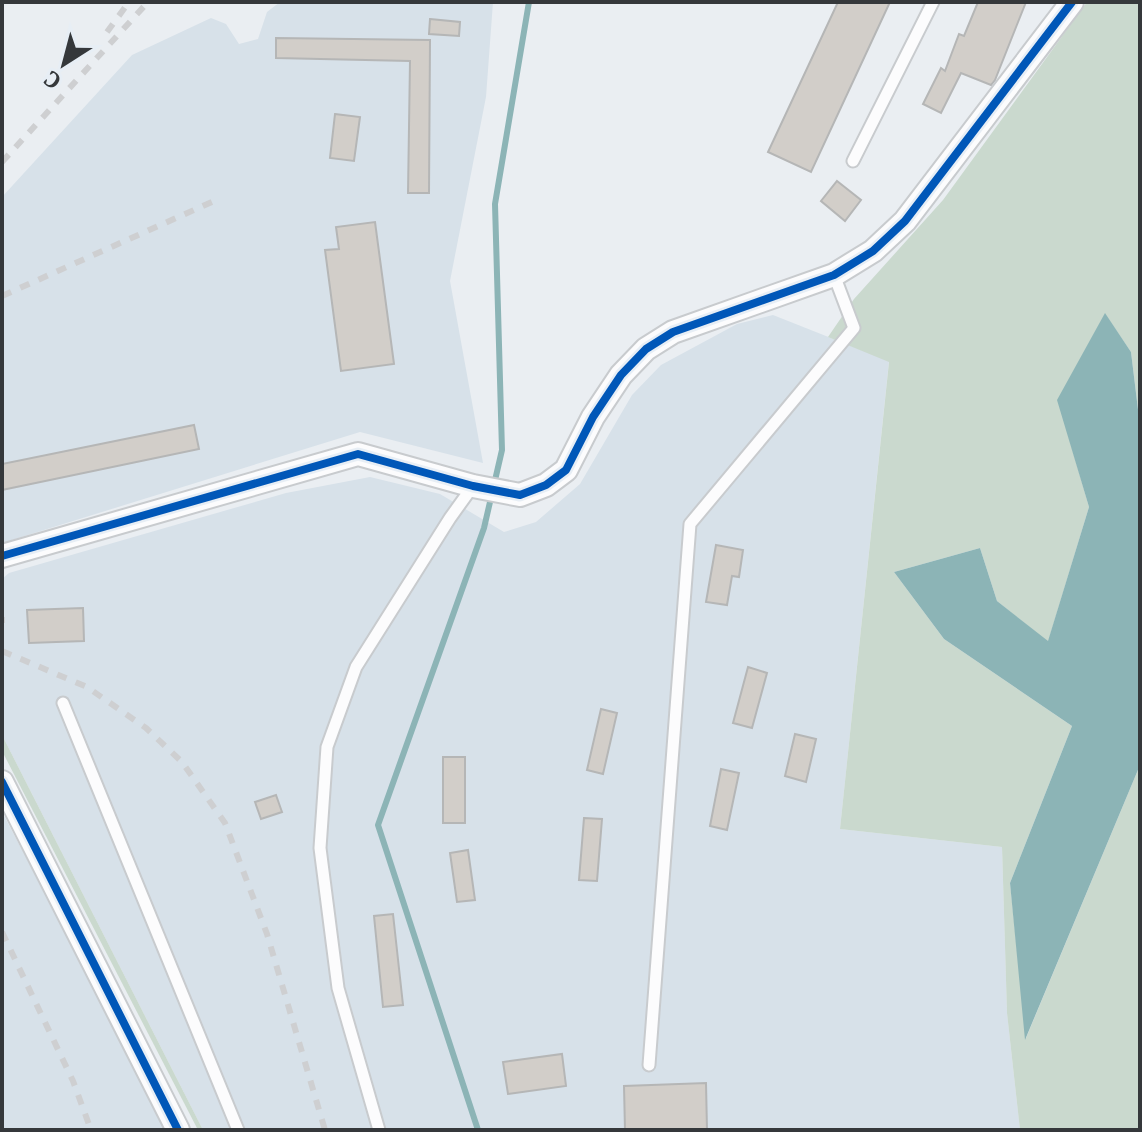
<svg xmlns="http://www.w3.org/2000/svg" width="1142" height="1132" viewBox="0 0 1142 1132" font-family="'PT Serif',serif">
<style>
.built{fill:#d7e1e9}
.green{fill:#cad9ce}
.water{fill:#8cb4b6}
.lines{fill:none;stroke-linecap:round;stroke-linejoin:round}
.stream{stroke:#8cb4b6;stroke-width:6}
.building{fill:#d2cec9;stroke:#b5b6b6;stroke-width:2}
.service-casing{stroke:#c8cbce;stroke-width:15}
.minor-casing{stroke:#c8cbce;stroke-width:26}
.service{stroke:#fcfcfd;stroke-width:11}
.minor{stroke:#fcfcfd;stroke-width:22}
.rail{stroke:#cecfd1;stroke-width:6;stroke-dasharray:10 10;stroke-linecap:butt}
.cycleway-casing{stroke:#e7eef5;stroke-width:13}
.cycleway{stroke:#0057b8;stroke-width:8}
</style>
<rect width="100%" height="100%" fill="#eaeef2"/>
<g class="built">
<polygon points="280,2 493,2 486,97 450,281 483,463 360,432 2,543 2,197 132,55 211,18 226,24 239,44 258,39 267,12"/>
<polygon points="773,315 889,361 840,829 1002,847 1007,1013 1020,1130 203,1130 2,735 2,579 9,573 286,493 370,477 440,494 504,532 536,522 580,484 632,395 661,365 737,324"/>
<polygon points="2,812 170,1130 2,1130"/>
</g>
<g class="green">
<polygon points="1087,2 1140,2 1140,426 1131,352 1105,314 1058,400 1089,507 1048,642 997,601 980,548 894,572 944,639 1072,726 1010,883 1026,1038 1140,765 1140,1130 1020,1130 1007,1013 1002,847 840,829 889,362 828,337 854,299 943,200"/>
<polygon points="2,735 203,1130 198,1130 2,751"/>
</g>
<polygon class="water" points="1105,313 1131,352 1140,426 1140,765 1025,1040 1010,883 1072,726 944,639 894,572 980,548 997,601 1048,641 1089,507 1057,400"/>
<g class="lines">
<polyline class="stream" points="478,1130 378,825 484,528 502,450 495,204 529,2"/>
</g>
<g class="building">
<polygon points="838,2 890,2 811,172 768,152"/>
<polygon points="978,2 1026,2 995,80 991,85 961,73 941,113 923,104 941,68 945,71 959,34 964,36"/>
<polygon points="430,19 460,22 459,36 429,34"/>
<polygon points="276,38 430,40 429,193 408,193 410,61 276,58"/>
<polygon points="335,114 360,117 354,161 330,158"/>
<polygon points="837,181 861,200 845,221 821,201"/>
<polygon points="375,222 394,364 341,371 325,250 339,249 336,227"/>
<polygon points="194,425 199,449 2,490 2,464"/>
<polygon points="716,545 743,550 739,577 732,576 727,605 706,602"/>
<polygon points="83,608 84,641 29,643 27,610"/>
<polygon points="748,667 767,673 752,728 733,723"/>
<polygon points="601,709 617,713 603,774 587,770"/>
<polygon points="795,734 816,739 806,782 785,776"/>
<rect x="443" y="757" width="22" height="66"/>
<polygon points="721,769 739,773 727,830 710,826"/>
<polygon points="276,795 282,812 261,819 255,802"/>
<polygon points="584,818 602,819 597,881 579,880"/>
<polygon points="468,850 475,900 457,902 450,853"/>
<polygon points="393,914 403,1005 383,1007 374,916"/>
<polygon points="562,1054 566,1086 508,1094 503,1062"/>
<polygon points="706,1083 707,1130 625,1130 624,1086"/>
</g>
<g class="lines">
<defs>
<g id="service">
<polyline points="853,161 933,2"/>
<polyline points="63,703 238,1130"/>
<polyline points="649,1065 690,524 854,328 834,275"/>
<polyline points="379,1130 338,988 320,848 327,747 356,667 450,518 473,486"/>
</g>
<g id="minor">
<polyline points="2,556 358,454 473,486 520,495 546,485 566,470 593,417 621,375 646,349 673,332 834,275 873,251 905,221 1072,2"/>
<polyline points="2,782 178,1130"/>
</g>
</defs>
<use href="#service" class="service-casing"/>
<use href="#minor" class="minor-casing"/>
<use href="#service" class="service"/>
<use href="#minor" class="minor"/>
<g class="rail">
<polyline points="107,32 129,2"/>
<polyline points="2,162 148,2"/>
<polyline points="2,296 214,201"/>
<polyline points="2,620 5,620"/>
<polyline points="2,651 87,687 146,728 182,762 225,823 267,934 325,1130"/>
<polyline points="2,932 73,1081 91,1130"/>
</g>
<defs>
<g id="cycleway">
<polyline points="2,556 358,454 473,486 520,495 546,485 566,470 593,417 621,375 646,349 673,332 834,275 873,251 905,221 1072,2"/>
<polyline points="2,782 178,1130"/>
</g>
</defs>
<use href="#cycleway" class="cycleway-casing"/>
<use href="#cycleway" class="cycleway"/>
</g>
<rect width="1142" height="1132" fill="none" stroke="#35383b" stroke-width="8"/>
<g transform="translate(64 64) rotate(216)" stroke="#e7eef5" stroke-width="6" paint-order="stroke">
<path d="M0-6L14 30L0 20L-14 30Z" fill="#35383b"/>
<text y="-12" font-size="22" font-weight="bold" text-anchor="middle" fill="#35383b">С</text>
</g>
</svg>
